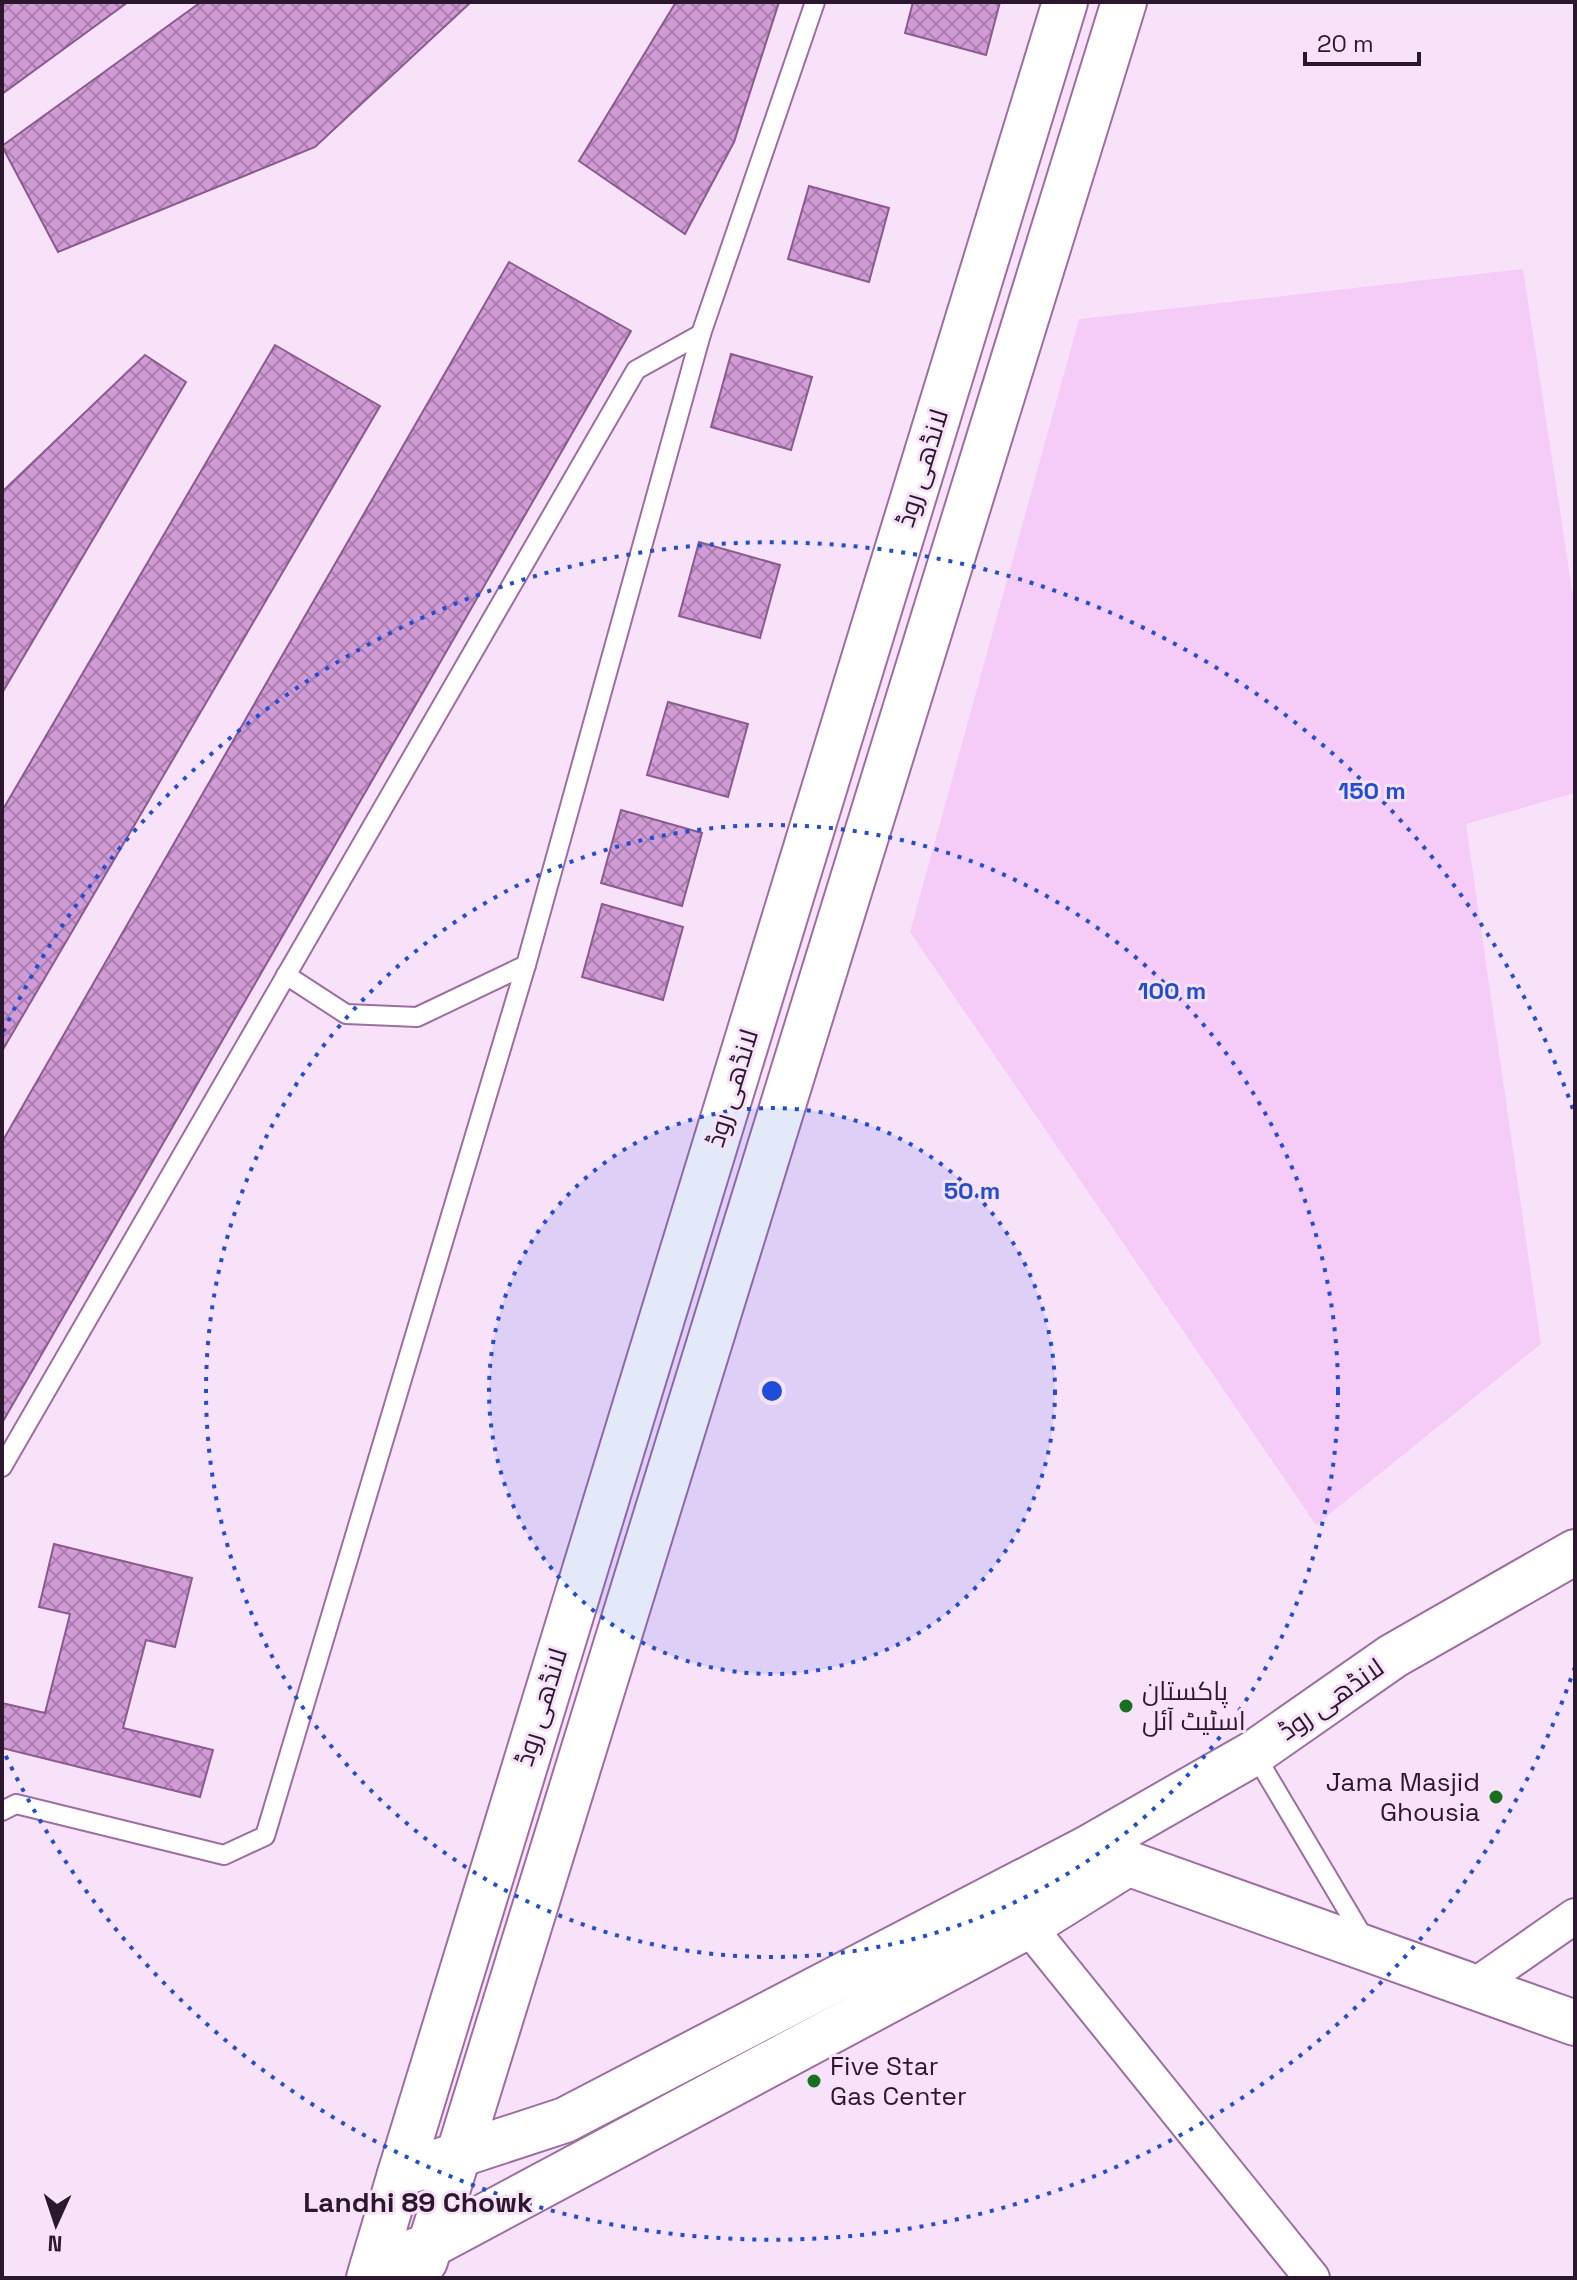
<svg xmlns="http://www.w3.org/2000/svg" width="1577" height="2280" viewBox="0 0 1577 2280" font-family="'Space Grotesk',Cairo,sans-serif">
<style>
.park{fill:#f5ccf8}
.building{fill:url(#building-cross-hatch);stroke:#8b5a8f;stroke-width:2}
.lines{fill:none;stroke-linecap:round;stroke-linejoin:round}
.lane-casing{stroke:#9f6da4;stroke-width:22}
.street-casing{stroke:#9f6da4;stroke-width:38}
.secondary-casing{stroke:#9f6da4;stroke-width:48}
.primary-casing{stroke:#9f6da4;stroke-width:48}
.lane{stroke:#fff;stroke-width:18}
.street{stroke:#fff;stroke-width:34}
.secondary{stroke:#fff;stroke-width:44}
.primary{stroke:#fff;stroke-width:44}
.ring{fill:none;stroke:#1d4ed8;stroke-width:4;stroke-dasharray:4 8}
.poi-dot{fill:#16711d;stroke:#f8e2fa;stroke-width:3}
.labels{text-anchor:middle;stroke-width:6;stroke-linejoin:round;paint-order:stroke}
.street-label{font-size:26px;fill:#2c182e;stroke:#f8e2fa}
.poi-label{font-size:26px;fill:#2c182e;stroke:#f8e2fa;text-anchor:start}
.neighbourhood-label{font-size:28px;font-weight:bold;fill:#2c182e;stroke:#f8e2fa}
.centre{fill:#1d4ed8;stroke:#f8e2fa;stroke-width:4}
.ring-label{font-size:24px;text-anchor:middle;font-weight:bold;fill:#1d4ed8;stroke:#f8e2fa;stroke-width:6;stroke-linejoin:round;paint-order:stroke}
</style>
<defs>
<pattern id="building-cross-hatch" width="8" height="8" patternUnits="userSpaceOnUse" patternTransform="scale(2)"><rect width="8" height="8" fill="#d19cd6"/><path d="M0 0l8 8M0 8l8-8" fill="none" stroke="#aa7eae"/></pattern>
</defs>
<rect width="100%" height="100%" fill="#f8e2fa"/>
<polygon class="park" points="1523,269 1575,609 1575,793 1466,824 1541,1344 1316,1525 910,932 1079,319"/>
<g class="building">
<polygon points="2,2 128,2 2,94"/>
<polygon points="201,2 471,2 315,147 58,252 2,146"/>
<polygon points="676,2 779,2 734,142 685,234 579,161"/>
<polygon points="913,2 1000,2 986,55 905,33"/>
<polygon points="809,186 889,208 869,282 788,259"/>
<polygon points="509,262 631,331 2,1423 2,1142"/>
<polygon points="275,345 380,406 2,1051 2,811"/>
<polygon points="731,354 812,377 791,450 711,427"/>
<polygon points="145,355 186,382 2,693 2,492"/>
<polygon points="699,542 780,565 760,638 679,616"/>
<polygon points="668,702 748,724 728,797 647,775"/>
<polygon points="621,810 702,833 682,906 601,883"/>
<polygon points="602,904 683,927 663,1000 582,977"/>
<polygon points="54,1544 192,1578 175,1647 146,1640 123,1728 213,1750 200,1797 2,1748 2,1703 45,1713 70,1614 39,1607"/>
</g>
<g class="lines">
<defs>
<g id="lane">
<polyline points="286,975 346,1014 417,1017 526,965 701,334"/>
<polyline points="2,1467 636,370 701,334 815,2"/>
<polyline points="1254,1753 1365,1940"/>
<polyline points="2,1811 16,1804 224,1855 265,1836 526,965"/>
</g>
<g id="street">
<polyline points="1028,1926 1312,2278"/>
<polyline points="1473,1987 1575,1916"/>
</g>
<g id="secondary">
<polyline points="459,2153 1124,2"/>
<polyline points="400,2174 1065,2"/>
</g>
<g id="primary">
<polyline points="1099,1853 1575,2023"/>
<polyline points="425,2261 459,2153"/>
<polyline points="373,2265 429,2246 1028,1926 1127,1864"/>
<polyline points="369,2278 400,2174 565,2120 1088,1848 1254,1753 1393,1656 1575,1552"/>
</g>
</defs>
<use href="#lane" class="lane-casing"/>
<use href="#street" class="street-casing"/>
<use href="#secondary" class="secondary-casing"/>
<use href="#primary" class="primary-casing"/>
<use href="#lane" class="lane"/>
<use href="#street" class="street"/>
<use href="#secondary" class="secondary"/>
<use href="#primary" class="primary"/>
</g>
<circle cx="772" cy="1391" r="283" fill="#1d4ed8" fill-opacity=".12"/>
<g class="ring">
<circle cx="772" cy="1391" r="283"/>
<circle cx="772" cy="1391" r="566"/>
<path d="M1575 1667A849 849 0 0 1 3 1750M3 1032A849 849 0 0 1 1575 1115"/>
</g>
<g class="poi-dot">
<circle cx="1126" cy="1706" r="8"/>
<circle cx="1496" cy="1797" r="8"/>
<circle cx="814" cy="2081" r="8"/>
</g>
<g class="labels">
<g class="street-label">
<text transform="translate(922 468) rotate(-73)" y="9">لانڈھی روڈ</text>
<text transform="translate(732 1088) rotate(-73)" y="9">لانڈھی روڈ</text>
<text transform="translate(1331 1699) rotate(-35)" y="9">لانڈھی روڈ</text>
<text transform="translate(541 1707) rotate(-73)" y="9">لانڈھی روڈ</text>
</g>
<g class="poi-label">
<text x="1142" y="1700">پاکستان<tspan x="1142" dy="30">اسٹیٹ آئل</tspan></text>
<text x="1480" y="1791" text-anchor="end">Jama Masjid<tspan x="1480" dy="30">Ghousia</tspan></text>
<text x="830" y="2075">Five Star<tspan x="830" dy="30">Gas Center</tspan></text>
</g>
<g class="neighbourhood-label">
<text x="418" y="2212">Landhi 89 Chowk</text>
</g>
</g>
<circle cx="772" cy="1391" r="12" class="centre"/>
<g class="ring-label">
<text x="1372" y="799">150 m</text>
<text x="1172" y="999">100 m</text>
<text x="972" y="1199">50 m</text>
</g>
<rect width="1577" height="2280" fill="none" stroke="#2c182e" stroke-width="8"/>
<g transform="translate(56 2224) rotate(183)" stroke="#f8e2fa" stroke-width="6" paint-order="stroke">
<path d="M0-6L14 30L0 20L-14 30Z" fill="#2c182e"/>
<text y="-12" font-size="22" font-weight="bold" text-anchor="middle" fill="#2c182e">N</text>
</g>
<path d="M1305 52v12h114v-12" fill="none" stroke="#2c182e" stroke-width="4"/>
<text x="1317" y="52" font-size="24" fill="#2c182e" stroke="#f8e2fa" stroke-width="6" paint-order="stroke">20 m</text>
</svg>
